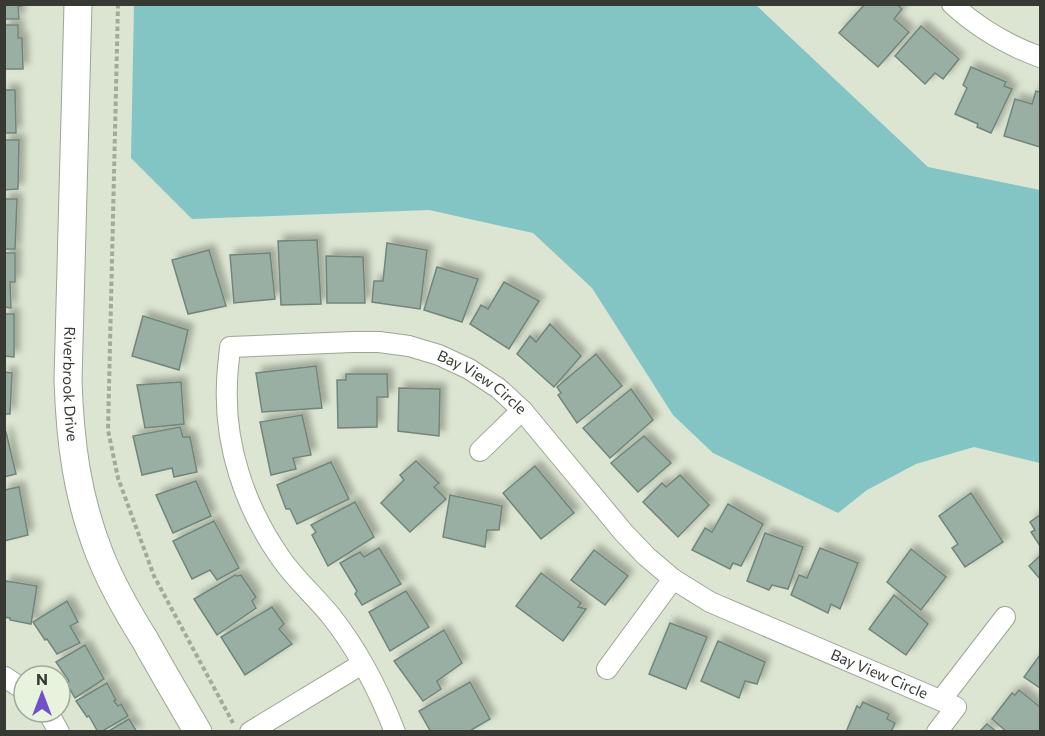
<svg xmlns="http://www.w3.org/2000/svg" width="1045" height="736" viewBox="0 0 1045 736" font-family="Commissioner,sans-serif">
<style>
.water{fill:#83c5c4}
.building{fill:#9aafa3;stroke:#71867a;stroke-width:1.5;filter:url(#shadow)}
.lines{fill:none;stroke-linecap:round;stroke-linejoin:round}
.street-casing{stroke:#9da693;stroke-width:22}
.secondary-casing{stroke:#9da693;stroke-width:29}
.path{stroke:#a2aa9a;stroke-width:4;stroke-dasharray:4.5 3;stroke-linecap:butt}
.street{stroke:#fff;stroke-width:20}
.secondary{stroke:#fff;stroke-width:27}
.labels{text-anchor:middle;stroke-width:4.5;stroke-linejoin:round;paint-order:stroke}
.street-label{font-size:15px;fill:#363a32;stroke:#e8f3de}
</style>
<defs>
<filter id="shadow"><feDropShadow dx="5.5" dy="-5.5" stdDeviation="3" flood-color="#0004"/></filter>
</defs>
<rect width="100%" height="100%" fill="#dbe5d1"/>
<polygon class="water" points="134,5 756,5 928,167 1040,190 1040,463 974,447 916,464 867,490 838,513 713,453 673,415 592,288 533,233 429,210 192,219 131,158"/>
<g class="building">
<polygon points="4,4 21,4 21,6 18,6 19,19 4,19"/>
<polygon points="865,4 896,4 902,9 894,19 909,32 878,67 839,33"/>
<polygon points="4,25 18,25 18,38 22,38 23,69 4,69"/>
<polygon points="921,26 959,59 943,79 935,73 925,84 895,56"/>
<polygon points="971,67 1006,82 1004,86 1012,89 991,133 977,127 978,124 955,114 967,88 963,85"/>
<polygon points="4,90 15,90 16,133 4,133"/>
<polygon points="1036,91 1040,92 1040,147 1004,136 1015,99 1032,104"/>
<polygon points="4,140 19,140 18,189 4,190"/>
<polygon points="4,199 17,199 15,249 4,249"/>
<polygon points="317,240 321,304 281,305 278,241"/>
<polygon points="387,243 427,250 420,309 372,302 374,281 383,281"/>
<polygon points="209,250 226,306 188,314 172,260"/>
<polygon points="4,253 15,253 15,282 10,282 11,308 4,307"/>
<polygon points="270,253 275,299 234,303 230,255"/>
<polygon points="326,256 363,257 365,303 327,303"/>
<polygon points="437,267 478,279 462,322 424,310"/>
<polygon points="504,282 539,301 509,349 470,324 481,305 488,309"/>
<polygon points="4,314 14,314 14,357 4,356"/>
<polygon points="143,316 188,330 179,370 132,356"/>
<polygon points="550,324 581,356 554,387 517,354 530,336 536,342"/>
<polygon points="596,354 622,386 577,423 558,395 561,393 557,387"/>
<polygon points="316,366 322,408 262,412 256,373"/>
<polygon points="4,372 12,373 10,414 4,414"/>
<polygon points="346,374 387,374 388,397 377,397 377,427 338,428 337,380 346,380"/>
<polygon points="181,382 184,424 145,428 137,385"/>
<polygon points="399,388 440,389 439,436 398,431"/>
<polygon points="631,389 653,420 610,458 583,428"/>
<polygon points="302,415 311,455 293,458 296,469 271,475 260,422"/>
<polygon points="180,427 183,437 190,437 197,472 174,477 172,468 142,475 133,436"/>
<polygon points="6,432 16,474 4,477 4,433"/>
<polygon points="644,436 671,463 638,492 611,463"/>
<polygon points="416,461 439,483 434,487 446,499 410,532 381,503 404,480 400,475"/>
<polygon points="331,462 349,499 297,524 290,509 286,509 277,485"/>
<polygon points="535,466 574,513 541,539 503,493"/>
<polygon points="680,475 709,505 678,537 643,502 662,483 666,487"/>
<polygon points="196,481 211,516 173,533 156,495"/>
<polygon points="19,487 28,535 4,541 4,490"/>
<polygon points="971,493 1003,542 965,567 952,548 958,544 939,516"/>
<polygon points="450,495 502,506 499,530 487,530 485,547 443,537"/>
<polygon points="355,502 374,537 328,566 312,535 316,532 311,525"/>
<polygon points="728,504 763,524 741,566 733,563 730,569 692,550 705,528 712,532"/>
<polygon points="1040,515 1040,546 1031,532 1035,530 1030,522"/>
<polygon points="214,521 239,568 217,580 210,570 192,579 173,541"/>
<polygon points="765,533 803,547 788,589 772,585 769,590 747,581"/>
<polygon points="379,548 401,584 362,605 355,594 357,591 340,563 360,552 364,557"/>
<polygon points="820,548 858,563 840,609 831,604 828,613 791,595 799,575 807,578"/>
<polygon points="911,549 946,577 921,610 887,582"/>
<polygon points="594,550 628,576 605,605 571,580"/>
<polygon points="1040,556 1040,579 1029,566"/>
<polygon points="541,573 581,603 578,607 586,609 563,641 516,606"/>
<polygon points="235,575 237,576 241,575 256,597 252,601 256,608 217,635 194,599"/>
<polygon points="6,581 37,586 31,624 10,620 10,618 4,617 4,589"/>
<polygon points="406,591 429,627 390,651 369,612"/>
<polygon points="894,595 928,624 906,655 869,629"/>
<polygon points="67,601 78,622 70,626 80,643 57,654 47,639 45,640 33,622"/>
<polygon points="272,607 284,624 279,629 292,644 245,675 221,637"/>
<polygon points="670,623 707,637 686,689 649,674"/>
<polygon points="444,630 462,663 437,681 441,689 423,701 394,661"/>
<polygon points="718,641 765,662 757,684 745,681 739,698 701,681"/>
<polygon points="85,645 104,679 75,698 66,683 69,681 56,662"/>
<polygon points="1040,655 1040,688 1024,677"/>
<polygon points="470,682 490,719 468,732 431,732 419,711"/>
<polygon points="107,683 116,700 114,701 118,706 121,704 128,716 101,732 98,732 89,716 87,717 76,701"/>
<polygon points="1019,690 1040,707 1040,732 1007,732 992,719 1012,693 1015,695"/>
<polygon points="863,702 889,714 887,719 895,723 891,732 846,732 857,706 860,708"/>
<polygon points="129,719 137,732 107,732"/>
<polygon points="987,724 997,732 979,732"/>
</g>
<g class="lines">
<defs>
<g id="street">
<path d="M952 4C978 28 1007 45 1040 57"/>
<polyline points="480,451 522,410"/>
<polyline points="607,669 673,579"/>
<polyline points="5,677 24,690"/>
<polyline points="941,700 1005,617"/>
<polyline points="48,712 59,732"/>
<polyline points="250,732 362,664"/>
<path id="s1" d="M395 732C379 691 358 650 331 616 314 595 294 578 280 557 245 507 224 445 227 384 227 372 229 360 230 347L352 342H379L409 346 439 355 469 369 498 388 522 410 624 533 646 556 673 579 710 602 956 707 937 732"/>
</g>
<g id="secondary">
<path id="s2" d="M78 4 68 380C70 442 77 497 100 555 112 585 128 613 145 640 162 671 180 701 198 732"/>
</g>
</defs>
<use href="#street" class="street-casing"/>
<use href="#secondary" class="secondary-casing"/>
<polyline class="path" points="118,4 108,430 118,478 154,576 233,723"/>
<use href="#street" class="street"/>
<use href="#secondary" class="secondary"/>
</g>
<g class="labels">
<g class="street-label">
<text dy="5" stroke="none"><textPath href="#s2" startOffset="380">Riverbrook Drive</textPath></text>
<text dy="5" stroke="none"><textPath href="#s1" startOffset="694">Bay View Circle</textPath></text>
<text dy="5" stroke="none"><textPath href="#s1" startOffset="1198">Bay View Circle</textPath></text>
</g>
</g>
<rect width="1045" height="736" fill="none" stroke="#363a32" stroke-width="12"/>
<g transform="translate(42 694)"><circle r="28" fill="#e8f3de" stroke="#a1a999" stroke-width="1.5"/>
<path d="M0-4.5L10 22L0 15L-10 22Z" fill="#7250c9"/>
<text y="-9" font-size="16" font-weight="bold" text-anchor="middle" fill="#363a32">N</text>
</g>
</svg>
